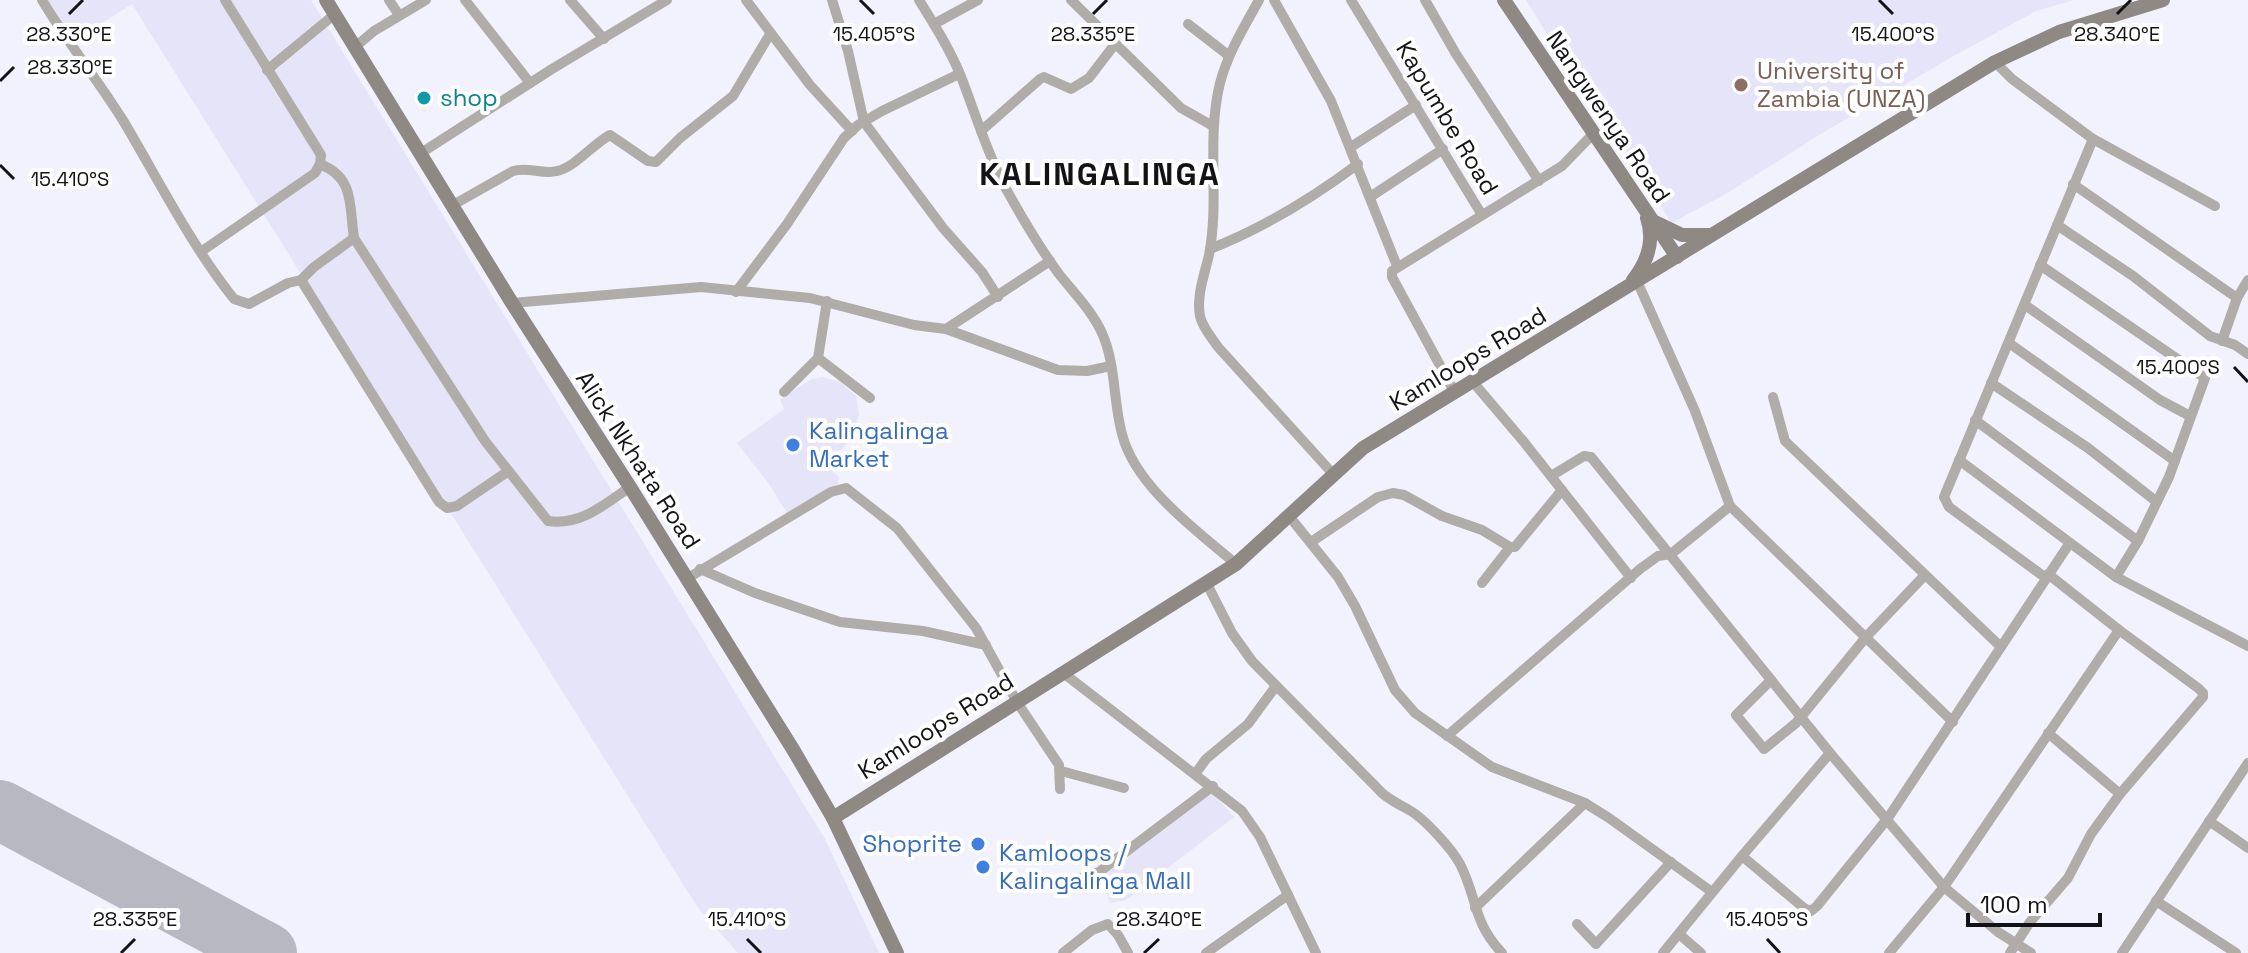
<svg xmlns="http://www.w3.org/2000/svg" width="2248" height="953" viewBox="0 0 2248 953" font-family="'Space Grotesk',sans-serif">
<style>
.built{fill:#e5e4f8}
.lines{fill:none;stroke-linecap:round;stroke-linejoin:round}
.runway{stroke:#b8b8c2;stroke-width:60}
.minor{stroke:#b0aca8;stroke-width:10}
.secondary{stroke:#8f8984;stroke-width:14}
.ticks{fill:none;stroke:#131317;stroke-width:3}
.education-dot{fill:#8d6e63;stroke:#fff;stroke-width:3}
.culture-dot{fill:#0f9aa8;stroke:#fff;stroke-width:3}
.shop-dot{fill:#3f7fe0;stroke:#fff;stroke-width:3}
.labels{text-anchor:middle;stroke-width:8;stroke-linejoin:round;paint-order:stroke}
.education-label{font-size:24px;fill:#785e54;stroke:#fff;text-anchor:start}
.culture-label{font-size:24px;fill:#0d838f;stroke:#fff;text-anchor:start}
.street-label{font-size:24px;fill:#131317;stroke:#fff}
.shop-label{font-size:24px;fill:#366cbe;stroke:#fff;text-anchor:start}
.district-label{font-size:32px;font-weight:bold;letter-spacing:2px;fill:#131317;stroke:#fff}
.ticks-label{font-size:20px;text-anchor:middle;fill:#131317;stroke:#fff;stroke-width:8;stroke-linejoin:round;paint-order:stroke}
</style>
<rect width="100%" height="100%" fill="#f2f2fe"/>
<g class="built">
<polygon points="38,0 311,0 825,839 879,953 738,953 698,908 132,4 67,45"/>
<polygon points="1526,0 2074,0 2036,11 1950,58 1824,132 1724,195 1671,223 1659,202 1595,112"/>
<polygon points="823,377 840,382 856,396 859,414 852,437 842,449 833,454 830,468 839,478 837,487 789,516 769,484 737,443 784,409 780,400 784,396 812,379"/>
<polygon points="1212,792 1234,817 1126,900 1110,903 1101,874"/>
</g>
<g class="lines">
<polyline class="runway" points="0,810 267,953"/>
<g class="minor">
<path d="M42 0C67 42 98 80 124 122 159 181 191 245 234 299L249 304 288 283 301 280 439 502 447 508 457 506 507 472"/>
<polyline points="389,0 399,15"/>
<polyline points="465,0 530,83"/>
<polyline points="570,0 604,39"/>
<polyline points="746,0 810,85 852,131"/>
<polyline points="832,0 848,51 864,122 943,228 982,272 998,297"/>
<path d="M919 0C934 24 949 48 960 74 975 112 986 151 1005 187 1021 216 1039 247 1059 274 1074 293 1092 311 1102 333 1116 364 1113 401 1122 434 1135 486 1196 530 1236 564"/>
<polyline points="1071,0 1181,108 1213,126"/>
<path d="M1259 0C1244 27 1228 53 1220 83 1206 140 1220 198 1209 255 1205 273 1196 296 1200 316 1202 327 1212 338 1218 347L1334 475"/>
<polyline points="1274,0 1331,101 1397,266"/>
<polyline points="1351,0 1482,215"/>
<polyline points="1425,0 1456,54 1539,181"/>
<polyline points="934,24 978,0"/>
<polyline points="1188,24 1228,55"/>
<polyline points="355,47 374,31 426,0"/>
<polyline points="1995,62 2012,79 2093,139 2215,206"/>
<polyline points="267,70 335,14"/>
<polyline points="981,131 1040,79 1044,77 1071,89 1089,78 1115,44"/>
<polyline points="1351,147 1416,105"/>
<polyline points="421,153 552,69 667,0"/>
<path d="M320 164C355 178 349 205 354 238"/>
<polyline points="2073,184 2237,298 2248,280"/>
<polyline points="1370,197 1443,149"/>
<path d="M453 205 513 171C528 166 542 175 557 171 574 168 593 144 610 135L648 161 656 162 680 138 733 96 770 34"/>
<polyline points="2057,225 2133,276 2210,336 2235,345 2248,354"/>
<path d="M1210 249C1264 228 1311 199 1358 164"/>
<polyline points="202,251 315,173 320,164 321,155 225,0"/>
<polyline points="2040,265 2205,378 2169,477 2138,541 2116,577"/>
<path d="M301 280 314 267 354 238 485 441 548 521C581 526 605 504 630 487"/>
<polyline points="736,292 787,224 844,138 858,125 882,111 959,74"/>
<polyline points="512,303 701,287 810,298 914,325 946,329 1058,370 1087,371 1111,366"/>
<polyline points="2025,305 2160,400 2190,416"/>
<polyline points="946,329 1050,261"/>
<polyline points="2222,341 2237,298"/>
<polyline points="2009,343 2175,461"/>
<polyline points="818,358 870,398"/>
<polyline points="1473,382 1524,442 1631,578"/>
<polyline points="1991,383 2088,448 2157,502"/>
<polyline points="784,392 818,358 827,301"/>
<polyline points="1455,393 1392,277 1392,271 1562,166 1593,134"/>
<polyline points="1773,397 1785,441 2001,647"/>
<polyline points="1975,420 2138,541"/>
<polyline points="1959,460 2116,577 2248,646"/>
<polyline points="1551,476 1584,456 1591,457 1830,753 1944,887 1998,932 2031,953"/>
<polyline points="1730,506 1953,722"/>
<polyline points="1289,516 1338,577 1355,606 1395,690 1415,713 1492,767 1585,803 1609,818 1712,892"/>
<polyline points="1311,542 1378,497 1393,493 1404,495 1442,516 1482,530 1510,547 1515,547 1562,490"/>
<polyline points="700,569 755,593 840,622 923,631 986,645"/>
<polyline points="688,578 831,492 846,488 897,528 976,628 1017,702 1059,765 1060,789"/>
<polyline points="2046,578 1949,507 1944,497 2093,139"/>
<path d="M1206 582 1232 633 1252 661 1383 794C1392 801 1400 805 1409 810 1424 818 1452 849 1460 864 1478 899 1472 921 1502 953"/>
<polyline points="1482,583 1510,547"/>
<polyline points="1062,672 1242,811 1260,837 1316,953"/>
<polyline points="1771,680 1736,715 1764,749 1796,723 1866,637 1924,576"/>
<polyline points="2048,733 2120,794"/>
<polyline points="1447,736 1640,569 1658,556 1671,554 1730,506 1695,411 1637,281"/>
<polyline points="1061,771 1124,788"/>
<polyline points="1196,773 1206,759 1248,724 1276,686"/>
<polyline points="2209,821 2248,848"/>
<polyline points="1742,856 1804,908 1811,911 1817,906 1888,818 2069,544"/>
<polyline points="1061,880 1072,881 1099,872 1213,786"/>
<polyline points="2156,901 2236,953"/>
<polyline points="1475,908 1585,803"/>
<polyline points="1577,924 1596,944 1671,862"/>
<polyline points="1679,934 1701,953"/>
<polyline points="1063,953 1092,930 1108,924 1118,935 1128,953"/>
<polyline points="1206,953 1288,895"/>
<polyline points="1663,953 1742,856 1830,753"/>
<polyline points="1889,953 1944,887 2119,630"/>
<polyline points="2010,953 2030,922 2068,878 2091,834 2120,794 2203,697 2203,693 2198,688 2119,630 2048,574"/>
<polyline points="2122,953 2248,763"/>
</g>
<g class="secondary">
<polyline points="326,0 512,303 630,487 794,751 833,818 897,953"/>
<polyline points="1504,0 1677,257"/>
<polyline points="1655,222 1682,235 1711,235"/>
<path d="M1633 280C1648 261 1655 241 1647 218"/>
<polyline points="833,818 1236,564 1363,448 1995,62 2059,32 2163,0"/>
</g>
</g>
<path class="ticks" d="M860 0 874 14M1879 0 1893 14M69 14 83 0M1093 14 1107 0M2117 14 2131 0M0 81 14 67M0 165 14 179M2234 367 2248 382M747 939 761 953M1767 939 1780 953M121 953 135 939M1144 953 1159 939"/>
<circle class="education-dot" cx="1741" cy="85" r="8"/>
<circle class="culture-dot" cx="424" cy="98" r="8"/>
<g class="shop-dot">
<circle cx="793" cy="445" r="8"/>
<circle cx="978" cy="844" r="8"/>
<circle cx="983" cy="867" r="8"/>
</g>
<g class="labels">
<g class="education-label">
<text x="1757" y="79">University of<tspan x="1757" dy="28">Zambia (UNZA)</tspan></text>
</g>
<g class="culture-label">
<text x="440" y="106">shop</text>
</g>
<g class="street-label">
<text transform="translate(1608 117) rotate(56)" y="8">Nangwenya Road</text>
<text transform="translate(1447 118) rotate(59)" y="8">Kapumbe Road</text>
<text transform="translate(1468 359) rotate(-31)" y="8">Kamloops Road</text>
<text transform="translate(638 460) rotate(57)" y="8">Alick Nkhata Road</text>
<text transform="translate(936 726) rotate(-32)" y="8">Kamloops Road</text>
</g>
<g class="shop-label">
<text x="809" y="439">Kalingalinga<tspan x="809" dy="28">Market</tspan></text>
<text x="962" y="852" text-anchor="end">Shoprite</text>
<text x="999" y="861">Kamloops /<tspan x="999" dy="28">Kalingalinga Mall</tspan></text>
</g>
<g class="district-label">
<text x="1100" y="185">KALINGALINGA</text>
</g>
</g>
<g class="ticks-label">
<text x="69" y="41">28.330°E</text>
<text x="1093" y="41">28.335°E</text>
<text x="2117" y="41">28.340°E</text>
<text x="1893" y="41">15.400°S</text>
<text x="874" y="41">15.405°S</text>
<text x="70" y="74">28.330°E</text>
<text x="70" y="186">15.410°S</text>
<text x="2178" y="374">15.400°S</text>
<text x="747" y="926">15.410°S</text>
<text x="1767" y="926">15.405°S</text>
<text x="135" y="926">28.335°E</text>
<text x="1159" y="926">28.340°E</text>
</g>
<path d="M1968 913v12h132v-12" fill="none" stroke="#131317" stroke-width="4"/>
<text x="1980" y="913" font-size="24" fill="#131317" stroke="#ffffff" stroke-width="6" paint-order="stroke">100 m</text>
</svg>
